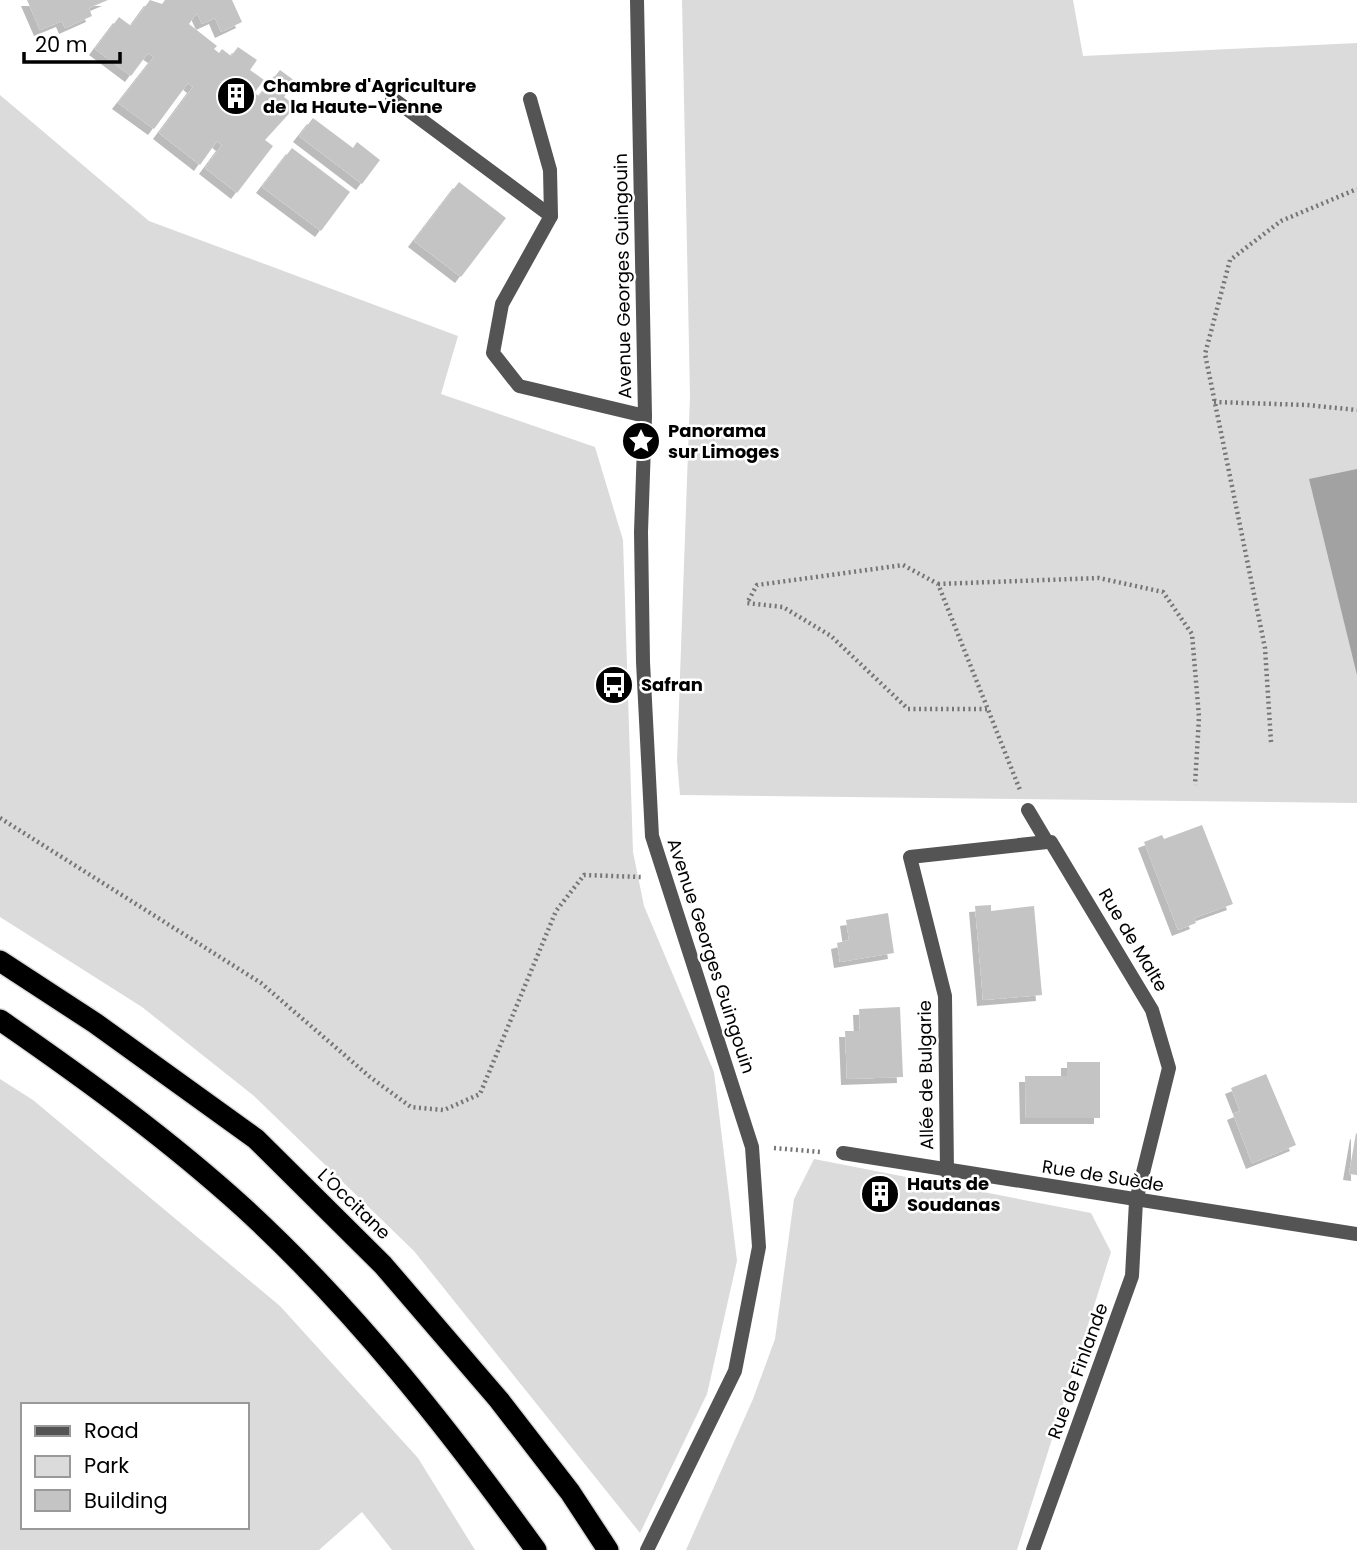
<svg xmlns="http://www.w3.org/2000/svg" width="1357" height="1550" viewBox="0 0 1357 1550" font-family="Poppins,sans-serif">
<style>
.green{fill:#dbdbdb;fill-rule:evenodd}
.water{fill:#a2a2a2}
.building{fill:#c4c4c4;filter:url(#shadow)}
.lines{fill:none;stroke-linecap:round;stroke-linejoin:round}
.motorway-casing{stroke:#dbdbdb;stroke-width:24}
.path{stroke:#767676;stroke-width:4.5;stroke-dasharray:2 3.5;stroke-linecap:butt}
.service{stroke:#545454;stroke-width:14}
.minor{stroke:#545454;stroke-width:14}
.tertiary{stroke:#545454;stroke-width:14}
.motorway{stroke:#000;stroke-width:21}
.labels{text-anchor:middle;stroke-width:5;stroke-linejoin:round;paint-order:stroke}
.poi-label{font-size:18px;font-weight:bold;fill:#000;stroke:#fff;text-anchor:start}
.street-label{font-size:18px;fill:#000;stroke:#fff}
</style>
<defs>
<filter id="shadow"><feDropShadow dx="-6" dy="6" stdDeviation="0" flood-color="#0004"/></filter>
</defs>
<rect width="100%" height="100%" fill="#fff"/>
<g class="green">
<polygon points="682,0 1073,0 1083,56 1357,43 1357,803 680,795 677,760 690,396"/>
<polygon points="0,95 149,221 458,336 441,394 595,447 623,540 633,852 644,906 714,1072 737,1261 707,1394 640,1533 414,1251 254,1096 142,1007 0,917"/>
<path d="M0 1079 33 1100 280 1306 418 1458 475 1550H392L362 1512 319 1550H0ZM23 1405H247V1527H23Z"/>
<polygon points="814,1159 1091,1213 1111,1252 1017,1550 686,1550 753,1399 775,1339 794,1199"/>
</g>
<polygon class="water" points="1357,469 1357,675 1309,479"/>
<g class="building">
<polygon points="27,0 108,0 89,8 92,16 65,28 62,21 40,30"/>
<polygon points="150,0 162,4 165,0 232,0 242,22 221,32 215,18 202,24 197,13 189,24 217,46 214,49 219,53 222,49 231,56 238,47 257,60 250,70 264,80 254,93 259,96 280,70 295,81 284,97 296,106 265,140 273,146 237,193 205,168 222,145 217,141 200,165 159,133 193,87 188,83 154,129 118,103 154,57 148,53 131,76 95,49 119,17 131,26"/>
<polygon points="313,118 353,148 357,142 380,160 362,184 299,136"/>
<polygon points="292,148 350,192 321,231 262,187"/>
<polygon points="459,182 506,218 461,277 414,241"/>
<polygon points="1202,825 1233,904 1194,918 1196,923 1178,930 1144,842 1162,835 1164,839"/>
<polygon points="991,905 991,911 1034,906 1042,995 983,1000 975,906"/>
<polygon points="888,913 894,953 840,962 837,943 849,940 846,920"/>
<polygon points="900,1007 903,1077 847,1079 845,1031 860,1031 859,1009"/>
<polygon points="1067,1062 1100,1062 1100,1118 1026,1118 1025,1076 1067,1076"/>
<polygon points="1266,1074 1296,1145 1252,1163 1233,1114 1240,1111 1231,1088"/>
<polygon points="1356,1133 1357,1134 1357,1175 1349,1174"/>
<polygon points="873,1188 889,1191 888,1201 871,1198"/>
</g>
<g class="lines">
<defs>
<g id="motorway">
<polyline points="0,961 95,1023 256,1139 383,1265 499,1400 570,1492 608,1550"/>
<path d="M0 1020C84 1078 168 1139 244 1208 355 1310 448 1428 536 1550"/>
</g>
</defs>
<use href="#motorway" class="motorway-casing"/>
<g class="path">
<polyline points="1214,402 1307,405 1357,410"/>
<polyline points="938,584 1099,578 1163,592 1192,634 1199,717 1195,785"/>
<polyline points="987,709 908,709 831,636 783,607 747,603 757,585 903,565 938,584 1020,790"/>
<polyline points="1271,742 1265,648 1205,354 1230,260 1281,221 1357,189"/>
<polyline points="0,818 261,983 370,1077 411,1107 444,1110 480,1094 556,911 584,875 642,877"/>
<polyline points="774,1148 821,1152"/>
</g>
<g class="service">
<polyline points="392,98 551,216"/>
<polyline points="530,99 550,170 551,216 502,304 493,353 519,386 645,416"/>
</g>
<g class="minor">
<polyline points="1028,810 1047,842 1051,842 1152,1010 1169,1068 1136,1201 1132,1276 1033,1550"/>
<polyline points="843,1153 1357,1234"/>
<polyline points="947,1172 945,996 910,857 1047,842"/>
</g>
<polyline class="tertiary" points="637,0 645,416 641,532 643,662 652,836 752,1147 759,1247 735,1371 647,1550"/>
<use href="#motorway" class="motorway"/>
</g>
<defs>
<symbol id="building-disc" viewBox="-11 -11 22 22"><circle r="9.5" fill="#000" stroke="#fff"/><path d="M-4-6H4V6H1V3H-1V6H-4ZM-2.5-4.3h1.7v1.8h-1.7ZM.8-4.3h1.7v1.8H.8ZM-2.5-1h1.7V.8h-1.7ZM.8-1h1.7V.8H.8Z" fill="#fff"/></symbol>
<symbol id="sight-disc" viewBox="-11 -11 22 22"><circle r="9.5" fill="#000" stroke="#fff"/><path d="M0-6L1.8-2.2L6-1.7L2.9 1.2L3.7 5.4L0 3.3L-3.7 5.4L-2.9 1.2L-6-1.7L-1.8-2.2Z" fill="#fff"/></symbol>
<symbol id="bus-disc" viewBox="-11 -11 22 22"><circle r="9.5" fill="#000" stroke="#fff"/><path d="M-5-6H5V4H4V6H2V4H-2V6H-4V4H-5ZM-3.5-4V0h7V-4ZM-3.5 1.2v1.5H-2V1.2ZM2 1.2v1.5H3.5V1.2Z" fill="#fff"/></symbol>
</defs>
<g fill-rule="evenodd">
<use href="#building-disc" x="214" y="74" width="44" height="44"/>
<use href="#sight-disc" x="619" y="419" width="44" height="44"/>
<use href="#bus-disc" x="592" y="663" width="44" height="44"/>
<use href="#building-disc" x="858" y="1172" width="44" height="44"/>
</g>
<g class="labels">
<g class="poi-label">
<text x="263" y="92">Chambre d'Agriculture<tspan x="263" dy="21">de la Haute-Vienne</tspan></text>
<text x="668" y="437">Panorama<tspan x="668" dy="21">sur Limoges</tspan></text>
<text x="641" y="691">Safran</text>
<text x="907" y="1190">Hauts de<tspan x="907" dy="21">Soudanas</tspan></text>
</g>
<g class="street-label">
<text transform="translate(623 276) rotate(-91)" y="6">Avenue Georges Guingouin</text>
<text transform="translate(1133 940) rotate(59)" y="6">Rue de Malte</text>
<text transform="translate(711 956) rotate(72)" y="6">Avenue Georges Guingouin</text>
<text transform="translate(926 1075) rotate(-91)" y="6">Allée de Bulgarie</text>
<text transform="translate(1103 1176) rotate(9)" y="6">Rue de Suède</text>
<text transform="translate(354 1204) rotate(44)" y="6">L'Occitane</text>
<text transform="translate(1078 1371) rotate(-70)" y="6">Rue de Finlande</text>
</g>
</g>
<rect x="21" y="1403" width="228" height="126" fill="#ffffff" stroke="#999999" stroke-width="2"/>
<rect x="35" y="1426" width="35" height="10" fill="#545454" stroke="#999999" stroke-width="2"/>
<text x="84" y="1438" font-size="21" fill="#000000">Road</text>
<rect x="35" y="1456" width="35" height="21" fill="#dbdbdb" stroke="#999999" stroke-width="2"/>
<text x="84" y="1473" font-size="21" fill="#000000">Park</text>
<rect x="35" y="1490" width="35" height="21" fill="#c4c4c4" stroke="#999999" stroke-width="2"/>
<text x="84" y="1508" font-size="21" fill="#000000">Building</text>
<path d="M24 52v10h96v-10" fill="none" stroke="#000000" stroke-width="3.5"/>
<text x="35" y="52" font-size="21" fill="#000000" stroke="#ffffff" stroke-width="5" paint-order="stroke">20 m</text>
</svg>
